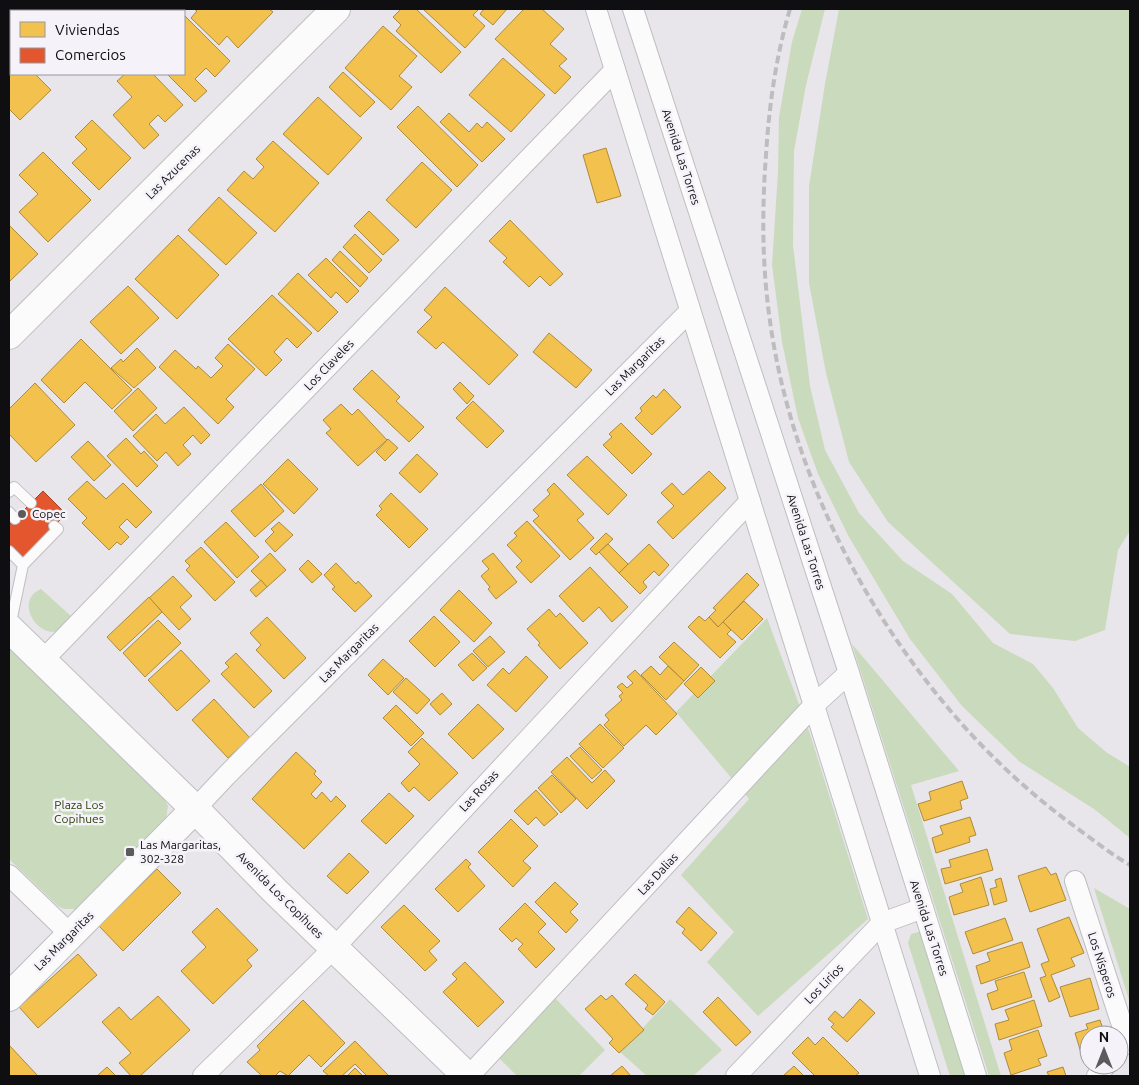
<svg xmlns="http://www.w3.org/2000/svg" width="1139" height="1085" viewBox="0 0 1139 1085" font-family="Ubuntu,sans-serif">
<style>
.green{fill:#cadabd}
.homes{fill:#f2c14e;stroke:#ae8b3b}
.shops{fill:#e4572e;stroke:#a44125}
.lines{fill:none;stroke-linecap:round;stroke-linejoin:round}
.lane-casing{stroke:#bfbec1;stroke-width:12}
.street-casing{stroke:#bfbec1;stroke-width:22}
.secondary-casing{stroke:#bfbec1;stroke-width:30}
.lane{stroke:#fcfbfc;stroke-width:10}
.street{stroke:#fcfbfc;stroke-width:20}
.secondary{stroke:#fcfbfc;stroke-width:28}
.rail{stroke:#bdbcbe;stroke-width:4;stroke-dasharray:8 4;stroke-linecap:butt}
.poi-dot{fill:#5b5a5c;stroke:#f5f3f9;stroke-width:2}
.labels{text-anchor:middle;stroke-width:5;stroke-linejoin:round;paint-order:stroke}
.street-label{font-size:12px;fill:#0f0e10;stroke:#f5f3f9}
.poi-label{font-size:12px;fill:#0f0e10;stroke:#f5f3f9;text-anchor:start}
.park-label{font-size:12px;fill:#284204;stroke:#f5f3f9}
</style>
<rect width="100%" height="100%" fill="#e8e6ea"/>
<g class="green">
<polygon points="802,9 825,9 806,85 794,151 793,245 810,386 825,450 859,513 903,561 952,594 993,643 1033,664 1053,688 1078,728 1106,752 1130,767 1130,838 1094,809 1020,762 962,706 910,639 849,537 818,474 798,418 782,342 772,265 778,172 779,117 792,42"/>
<polygon points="839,9 1130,9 1130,531 1118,550 1105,630 1075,641 1010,634 888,522 849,462 826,373 809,283 809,186 825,84"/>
<path d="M41 589 72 617C69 622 63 629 58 631 37 638 14 600 41 589Z"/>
<polygon points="767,618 810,734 868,919 758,1016 707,962 734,932 681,875 749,799 676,712"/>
<polygon points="852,644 959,771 911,785 1001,1076 989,1076"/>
<polygon points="9,647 161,794 168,806 166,819 77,909 64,909 58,906 9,859"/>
<polygon points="1094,888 1130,909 1130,1003"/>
<polygon points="919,932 927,935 971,1076 950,1076 908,943 911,934"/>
<polygon points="555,998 605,1050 579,1076 517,1076 498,1057"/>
<polygon points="670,999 722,1050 693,1076 647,1076 620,1052"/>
</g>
<g class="homes">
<polygon points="64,9 107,9 104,11 67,11"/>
<polygon points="194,9 269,9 273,12 238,48 227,36 219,45 191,18 197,11"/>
<polygon points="401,9 416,9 461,52 441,73 396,31 401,25 393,17"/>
<polygon points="423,9 479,9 473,15 485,26 465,48"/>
<polygon points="484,9 507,9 493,25 480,14"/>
<polygon points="524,9 542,9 564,29 550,44 567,59 559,66 571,77 555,94 495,39"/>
<polygon points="184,15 230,61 215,77 206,68 195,79 207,91 195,102 167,74 184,74"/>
<polygon points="383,26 417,56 399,76 412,87 391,110 345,68"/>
<polygon points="10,48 11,49 11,74 35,74 51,90 20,120 9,109"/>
<polygon points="503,58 545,95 511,132 469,95"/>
<polygon points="343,72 375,102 360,117 329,87"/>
<polygon points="125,74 153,74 183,105 165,122 158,115 149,124 159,135 144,149 113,115 132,97 117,81"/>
<polygon points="318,97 362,138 328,175 283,134"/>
<polygon points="418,106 478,165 457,187 397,127"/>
<polygon points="449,113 469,132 477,123 482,128 487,122 505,139 482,162 440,122"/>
<polygon points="92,120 131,158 99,190 72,163 87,149 75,137"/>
<polygon points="273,141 319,183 275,232 227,190 244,171 253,179 264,167 256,159"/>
<polygon points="606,148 621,196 597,203 583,155"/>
<polygon points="43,152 91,200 48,242 19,212 38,194 19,175"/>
<polygon points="422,162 452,190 416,228 386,200"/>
<polygon points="219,197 257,233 226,265 188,230"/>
<polygon points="369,211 399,240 383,255 354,226"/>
<polygon points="510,220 563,274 550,286 540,276 529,287 503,262 507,258 489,241"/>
<polygon points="9,225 38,254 9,282"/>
<polygon points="355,234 382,260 369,273 343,247"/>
<polygon points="178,235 219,275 177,319 135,279"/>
<polygon points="340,251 368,278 360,287 332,260"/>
<polygon points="326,258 359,291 347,303 336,292 331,298 308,275"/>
<polygon points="298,273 338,312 318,332 278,294"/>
<polygon points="128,286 159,318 121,354 90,322"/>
<polygon points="445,287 518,355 489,385 443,342 436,349 417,332 432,317 424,310"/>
<polygon points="272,295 312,333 297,348 287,338 274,352 282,360 266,376 228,339"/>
<polygon points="549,333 592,370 576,388 533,352"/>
<polygon points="81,339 132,390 112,409 85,382 64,403 41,380"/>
<polygon points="228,344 255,369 226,399 234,407 218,424 159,367 175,350 196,369 198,366 211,378 223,366 215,358"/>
<polygon points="137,348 156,368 134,388 111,368 121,359 123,362"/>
<polygon points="372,370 400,397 396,401 424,427 409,442 353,389"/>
<polygon points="460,382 474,396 467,404 453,389"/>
<polygon points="35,383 75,425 36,462 9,434 9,409"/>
<polygon points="138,388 157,408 133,431 114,411"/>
<polygon points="664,389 681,407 652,435 635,418 642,411 640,408 653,395 656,398"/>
<polygon points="473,401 504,431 487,448 456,418"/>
<polygon points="341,404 352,415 358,409 387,440 358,466 326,433 331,429 323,420"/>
<polygon points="184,407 210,435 201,444 193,435 183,445 191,454 178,466 166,452 157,461 133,436 156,414 165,424"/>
<polygon points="621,423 652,454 632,474 603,445 612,437 609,434"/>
<polygon points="126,438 141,454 144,451 158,466 137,487 107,456"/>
<polygon points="388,439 398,448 385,461 376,452"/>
<polygon points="88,441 111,465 94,481 71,457"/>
<polygon points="417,454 438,474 420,493 399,473"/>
<polygon points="587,456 627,495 608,515 567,475"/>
<polygon points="288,459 318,489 294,514 263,484"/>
<polygon points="709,471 726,488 673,539 657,522 674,506 661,493 672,483 683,495"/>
<polygon points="87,481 106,499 123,483 152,512 136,528 127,519 119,527 129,537 121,545 117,542 109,550 82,523 87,518 68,499"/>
<polygon points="554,483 584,514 577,520 594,538 570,560 533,521 539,516 533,510 550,494 547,490"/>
<polygon points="261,484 284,511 255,537 231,511"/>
<polygon points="391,493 428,529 409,548 376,515 382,509 379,506"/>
<polygon points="527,521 560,556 531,583 516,567 522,561 507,545 517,536 514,533"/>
<polygon points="226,522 259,557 237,578 204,542"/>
<polygon points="279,522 293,535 275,552 265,541 274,532 271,529"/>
<polygon points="606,533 613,539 596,555 590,549"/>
<polygon points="608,544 628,564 619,573 599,552"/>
<polygon points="649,544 669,565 659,576 654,571 643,582 647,587 640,594 619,573"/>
<polygon points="201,547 235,582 215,601 186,570 190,566 185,561"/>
<polygon points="270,553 286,570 267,587 251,571"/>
<polygon points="493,553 517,582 496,599 488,589 490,587 481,576 489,569 482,561"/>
<polygon points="308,560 322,574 312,583 299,569"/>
<polygon points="336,563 356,584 358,581 372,596 355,612 332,589 335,587 324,575"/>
<polygon points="590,567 628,607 612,622 599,607 583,622 559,596"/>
<polygon points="747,573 759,585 718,627 709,617 716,610 713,608"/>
<polygon points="173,576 192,596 180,607 191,619 179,630 149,598"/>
<polygon points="261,580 267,587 256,597 250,590"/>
<polygon points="459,590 492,623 474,642 440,610"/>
<polygon points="149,597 162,612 120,651 107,637"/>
<polygon points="744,601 763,619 742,640 723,622"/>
<polygon points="549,609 556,617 560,613 588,643 560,669 538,645 540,643 527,629"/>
<polygon points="434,616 460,642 435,667 409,641"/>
<polygon points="699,616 705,621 709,617 718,627 723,622 731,630 727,634 736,642 720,658 688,627"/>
<polygon points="267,617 306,658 284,679 256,650 261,645 250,633"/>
<polygon points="158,620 181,643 145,677 123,653"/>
<polygon points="490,636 505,652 488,667 473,651"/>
<polygon points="674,642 699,665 684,681 659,657"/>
<polygon points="181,650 210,681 177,711 148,680"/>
<polygon points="236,653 272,691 254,708 221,674 229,667 225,663"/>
<polygon points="472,653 487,668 473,681 458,665"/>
<polygon points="526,656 548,677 516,712 487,685 503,668 509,674"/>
<polygon points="383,659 404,678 388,695 368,675"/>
<polygon points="651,666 660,675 668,666 684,681 666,700 641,675"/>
<polygon points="701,667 715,681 698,698 684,684"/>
<polygon points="635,670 677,714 656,735 646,725 624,746 604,725 609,720 605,715 622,700 619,696 623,693 617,687 622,683 627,688 633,683 627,677"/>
<polygon points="406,678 430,700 417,714 393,692"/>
<polygon points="442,693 452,704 440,715 430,704"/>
<polygon points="214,699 250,738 228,758 192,720"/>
<polygon points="478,704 504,729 473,759 448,734"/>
<polygon points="396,705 424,733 411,746 383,718"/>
<polygon points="600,724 624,748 603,768 579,744"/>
<polygon points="422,738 458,773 429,801 414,787 409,792 401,783 420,764 408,752"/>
<polygon points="580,747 602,770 592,779 570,756"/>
<polygon points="296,752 316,771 314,774 322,782 311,794 316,799 322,792 331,802 336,796 346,806 304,849 252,799"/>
<polygon points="567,757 592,783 605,770 615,781 587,809 551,772"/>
<polygon points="552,775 576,799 561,813 538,788"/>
<polygon points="962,781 968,798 960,801 962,809 924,821 918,804 931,800 929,792"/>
<polygon points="536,790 558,814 544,826 536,817 528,825 514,811"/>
<polygon points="389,793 414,816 386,844 361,821"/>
<polygon points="970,817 976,835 969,837 970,842 936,853 932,838 943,834 940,826"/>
<polygon points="511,819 538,846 523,861 531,868 513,887 478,852"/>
<polygon points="987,849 993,870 945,884 941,869 951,867 949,860"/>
<polygon points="349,853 369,872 347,894 327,876"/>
<polygon points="466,859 471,864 468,867 485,886 458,912 435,889"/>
<polygon points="1046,867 1051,875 1056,873 1066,900 1030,912 1018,876"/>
<polygon points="157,869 181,893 123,951 99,926"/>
<polygon points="981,877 989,905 954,915 949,897 963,892 960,884"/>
<polygon points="1001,878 1007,901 994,905 990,889 997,887 995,880"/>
<polygon points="555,882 578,904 570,912 578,920 566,933 535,902"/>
<polygon points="525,903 546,924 538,932 555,949 536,968 518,949 523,944 516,938 512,942 499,929"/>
<polygon points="404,905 440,941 429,951 437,960 425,971 381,927"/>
<polygon points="689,907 717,933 701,951 682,933 685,929 676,922"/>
<polygon points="217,908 258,950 247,960 252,966 213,1004 181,971 206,947 192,932"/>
<polygon points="1069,917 1084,953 1071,958 1075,966 1051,975 1060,997 1049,1002 1040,978 1046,976 1041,964 1049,961 1037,929"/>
<polygon points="1005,918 1013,940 973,954 965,932"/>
<polygon points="1022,942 1030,967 981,984 976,966 990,961 987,953"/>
<polygon points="78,954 97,975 38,1028 19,1007"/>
<polygon points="465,962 504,1002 478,1027 443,992 457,979 452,974"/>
<polygon points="1024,972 1032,997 992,1010 987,994 998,990 995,981"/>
<polygon points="635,974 665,1002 653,1015 645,1009 648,1005 625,984"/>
<polygon points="1090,978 1099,1009 1070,1017 1060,987"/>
<polygon points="601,995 606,1000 612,995 644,1030 619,1053 609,1043 613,1039 585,1009"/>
<polygon points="158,996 190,1030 140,1076 131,1076 119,1063 131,1053 102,1022 119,1007 131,1020"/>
<polygon points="718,997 751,1032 736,1046 703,1012"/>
<polygon points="860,999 875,1013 847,1042 831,1027 834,1024 828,1019 835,1011 843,1018"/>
<polygon points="303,1000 345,1043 321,1067 309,1055 288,1076 280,1071 275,1076 262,1076 247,1062 260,1050 257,1046"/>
<polygon points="1034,1000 1042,1026 999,1040 995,1024 1009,1020 1005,1010"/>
<polygon points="1100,1020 1105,1035 1089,1035 1089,1065 1096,1065 1089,1067 1082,1056 1075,1033 1088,1029 1086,1024"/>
<polygon points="1038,1030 1047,1056 1038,1059 1041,1065 1011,1075 1004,1053 1012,1050 1009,1040"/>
<polygon points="808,1037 815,1045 823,1037 859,1073 855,1076 815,1076 792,1053"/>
<polygon points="355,1041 389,1076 367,1076 355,1064 342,1076 329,1076 323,1071"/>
<polygon points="9,1045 38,1076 9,1076"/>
<polygon points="622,1066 631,1076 610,1076"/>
<polygon points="794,1066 804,1076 783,1076"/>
<polygon points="107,1067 116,1076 97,1076"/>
<polygon points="1063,1067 1066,1076 1049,1076 1047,1072"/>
<polygon points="355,1068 363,1076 347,1076"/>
</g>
<polygon class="shops" points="43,491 66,514 23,557 9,544 9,525"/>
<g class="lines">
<defs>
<g id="lane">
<polyline points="9,492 14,487 31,503"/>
<polyline points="9,512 15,519"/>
<polyline points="9,551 23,565"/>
<polyline points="10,627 23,565 58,529 54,526"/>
</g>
<g id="street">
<polyline points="596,9 930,1076"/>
<polyline points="633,9 849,673 976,1076"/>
<polyline points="43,660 615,70"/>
<polyline points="195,809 226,776 690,311"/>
<polyline points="9,875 70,934"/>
<polyline points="1075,881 1123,1028 1121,1047 1119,1049"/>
<polyline points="203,1076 334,948 750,501"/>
<polyline points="469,1076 814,705 849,673"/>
<polyline points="736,1076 882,923 923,908"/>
<polyline points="1097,1076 1106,1065"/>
</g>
<g id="secondary">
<polyline points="9,335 336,9"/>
<polyline points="9,628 195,809 276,892 467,1076"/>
<polyline points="9,997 195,809"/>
</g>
</defs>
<use href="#lane" class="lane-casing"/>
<use href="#street" class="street-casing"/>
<use href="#secondary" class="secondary-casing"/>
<use href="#lane" class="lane"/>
<use href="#street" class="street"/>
<use href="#secondary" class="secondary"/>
<path class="rail" d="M790 9C776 56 769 106 766 155 762 208 762 261 769 314 789 469 865 618 970 733 1005 771 1043 804 1085 834 1100 845 1114 856 1130 865"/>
</g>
<g class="poi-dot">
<circle cx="22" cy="514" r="5"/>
<rect x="125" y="847" width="10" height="10" rx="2.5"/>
</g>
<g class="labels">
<g class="street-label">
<text transform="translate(681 157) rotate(72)" y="4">Avenida Las Torres</text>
<text transform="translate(173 172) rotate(-45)" y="4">Las Azucenas</text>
<text transform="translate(329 365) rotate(-46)" y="4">Los Claveles</text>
<text transform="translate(635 366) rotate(-45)" y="4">Las Margaritas</text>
<text transform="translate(806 542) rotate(72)" y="4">Avenida Las Torres</text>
<text transform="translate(349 653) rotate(-45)" y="4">Las Margaritas</text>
<text transform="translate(479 791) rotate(-47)" y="4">Las Rosas</text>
<text transform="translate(658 874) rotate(-47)" y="4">Las Dalias</text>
<text transform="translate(280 895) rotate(45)" y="4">Avenida Los Copihues</text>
<text transform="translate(929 928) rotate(72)" y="4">Avenida Las Torres</text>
<text transform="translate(64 941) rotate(-45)" y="4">Las Margaritas</text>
<text transform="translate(1102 965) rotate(72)" y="4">Los Nísperos</text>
<text transform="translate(824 984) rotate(-46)" y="4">Los Lirios</text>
</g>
<g class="poi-label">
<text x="32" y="518">Copec</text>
<text x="140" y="849">Las Margaritas,<tspan x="140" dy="14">302-328</tspan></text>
</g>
<g class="park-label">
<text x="79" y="809">Plaza Los<tspan x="79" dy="14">Copihues</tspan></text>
</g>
</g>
<rect width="1139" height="1085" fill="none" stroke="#0f0e10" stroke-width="20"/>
<rect x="10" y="10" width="175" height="65" fill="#f5f3f9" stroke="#99979c"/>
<rect x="20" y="22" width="25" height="15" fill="#f2c14e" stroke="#99979c"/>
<text x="55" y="35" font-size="15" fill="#0f0e10">Viviendas</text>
<rect x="20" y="48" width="25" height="15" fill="#e4572e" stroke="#99979c"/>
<text x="55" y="60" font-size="15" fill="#0f0e10">Comercios</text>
<g transform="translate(1104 1050)"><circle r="24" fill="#f5f3f9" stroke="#99979c"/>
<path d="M0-4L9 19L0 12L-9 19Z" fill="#5b5a5c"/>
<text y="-8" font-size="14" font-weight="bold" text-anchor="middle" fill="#0f0e10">N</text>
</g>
</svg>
